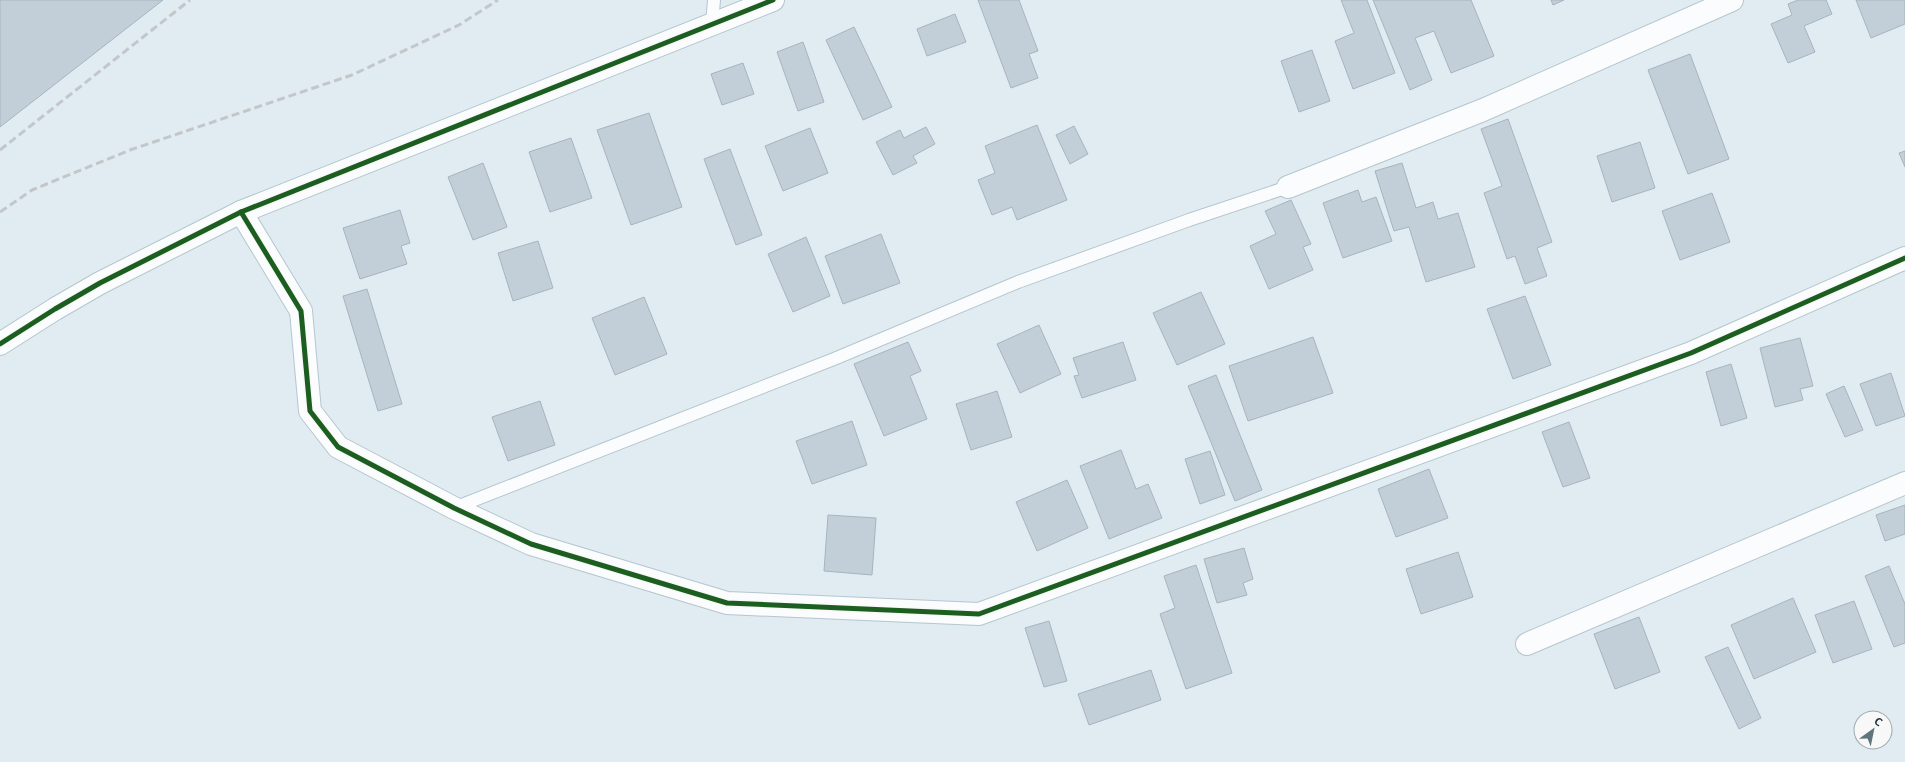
<svg xmlns="http://www.w3.org/2000/svg" width="1905" height="762" viewBox="0 0 1905 762" font-family="'Open Sans',sans-serif">
<style>
.building{fill:#c2cfd9;stroke:#a7b4be}
.lines{fill:none;stroke-linecap:round;stroke-linejoin:round}
.service-casing{stroke:#b5c6cd;stroke-width:14}
.minor-casing{stroke:#b5c6cd;stroke-width:24}
.tertiary-casing{stroke:#b5c6cd;stroke-width:24}
.service{stroke:#fafcfd;stroke-width:12}
.minor{stroke:#fafcfd;stroke-width:22}
.tertiary{stroke:#fafcfd;stroke-width:22}
.rail{stroke:#c3c7c9;stroke-width:3;stroke-dasharray:8 4;stroke-linecap:butt}
.cycleway-casing{stroke:#f8f8f8;stroke-width:8}
.cycleway{stroke:#1b5e20;stroke-width:5}
</style>
<rect width="100%" height="100%" fill="#e0ecf2"/>
<g class="building">
<polygon points="0,0 163,0 0,127"/>
<polygon points="978,0 1019,0 1038,51 1029,54 1038,78 1011,88"/>
<polygon points="1341,0 1367,0 1395,73 1353,89 1335,41 1354,33"/>
<polygon points="1373,0 1471,0 1494,56 1451,73 1434,31 1415,38 1432,80 1410,90"/>
<polygon points="1551,0 1564,0 1553,5"/>
<polygon points="1798,0 1826,0 1832,14 1804,26 1815,52 1788,63 1771,24 1792,15 1788,4"/>
<polygon points="1856,0 1905,0 1905,24 1871,38"/>
<polygon points="955,14 966,42 927,56 917,29"/>
<polygon points="854,27 892,107 863,120 826,40"/>
<polygon points="803,42 824,102 798,111 777,52"/>
<polygon points="1312,50 1330,101 1299,112 1281,61"/>
<polygon points="1690,54 1729,159 1688,174 1648,70"/>
<polygon points="743,63 754,94 722,105 711,74"/>
<polygon points="649,113 682,207 631,225 597,130"/>
<polygon points="1508,119 1552,242 1537,248 1547,276 1525,284 1515,256 1507,259 1484,193 1502,186 1481,129"/>
<polygon points="1037,125 1067,200 1017,220 1012,207 992,215 978,180 995,173 985,146"/>
<polygon points="1074,126 1088,154 1070,164 1056,135"/>
<polygon points="926,127 935,144 913,156 917,163 893,175 876,142 900,130 904,138"/>
<polygon points="810,128 828,173 783,191 765,146"/>
<polygon points="571,138 592,198 550,212 529,152"/>
<polygon points="1640,142 1655,188 1612,202 1597,156"/>
<polygon points="730,149 762,235 736,245 704,159"/>
<polygon points="1905,151 1905,167 1899,153"/>
<polygon points="483,163 507,227 473,240 448,177"/>
<polygon points="1402,163 1416,208 1433,202 1438,219 1458,213 1475,267 1426,282 1409,227 1394,231 1375,171"/>
<polygon points="1358,190 1362,202 1376,197 1392,241 1343,258 1323,203"/>
<polygon points="1712,193 1730,242 1680,260 1662,211"/>
<polygon points="1291,200 1311,244 1303,247 1313,270 1269,289 1250,246 1276,234 1265,211"/>
<polygon points="400,210 410,243 401,246 407,264 360,279 343,228"/>
<polygon points="881,234 900,283 843,304 825,256"/>
<polygon points="806,237 830,296 793,312 768,254"/>
<polygon points="538,241 553,288 513,301 498,253"/>
<polygon points="367,289 402,404 378,411 343,296"/>
<polygon points="1201,292 1225,344 1177,365 1153,313"/>
<polygon points="1525,296 1551,365 1513,379 1487,309"/>
<polygon points="644,297 667,354 615,375 592,318"/>
<polygon points="1039,325 1061,374 1020,393 997,344"/>
<polygon points="1313,337 1333,393 1248,421 1229,366"/>
<polygon points="1800,338 1813,386 1800,389 1803,400 1775,407 1760,348"/>
<polygon points="908,342 921,371 910,376 927,419 884,436 854,364"/>
<polygon points="1123,342 1136,380 1082,398 1074,376 1079,375 1073,358"/>
<polygon points="1731,364 1747,418 1721,426 1706,372"/>
<polygon points="1891,373 1905,416 1876,426 1860,384"/>
<polygon points="1216,375 1262,490 1235,501 1188,386"/>
<polygon points="1844,386 1863,430 1845,437 1826,394"/>
<polygon points="997,391 1012,437 971,450 956,404"/>
<polygon points="540,401 555,445 508,461 492,417"/>
<polygon points="852,421 867,465 812,484 796,441"/>
<polygon points="1569,422 1590,478 1563,487 1542,432"/>
<polygon points="1121,450 1136,489 1148,484 1162,518 1109,539 1080,466"/>
<polygon points="1210,451 1225,495 1200,504 1185,459"/>
<polygon points="1429,469 1448,518 1396,537 1378,489"/>
<polygon points="1067,480 1088,528 1037,551 1016,502"/>
<polygon points="1905,505 1905,534 1885,541 1876,515"/>
<polygon points="828,515 876,518 872,575 824,571"/>
<polygon points="1244,548 1253,579 1243,583 1247,595 1217,603 1204,559"/>
<polygon points="1458,552 1473,597 1421,614 1406,569"/>
<polygon points="1196,565 1232,673 1186,689 1160,614 1175,608 1164,576"/>
<polygon points="1889,566 1905,604 1905,643 1894,647 1865,576"/>
<polygon points="1793,598 1816,652 1754,679 1731,625"/>
<polygon points="1854,601 1872,649 1833,663 1815,615"/>
<polygon points="1639,617 1660,672 1615,689 1594,634"/>
<polygon points="1049,621 1067,681 1044,687 1025,628"/>
<polygon points="1728,647 1761,718 1739,729 1705,657"/>
<polygon points="1151,670 1161,700 1089,725 1078,694"/>
</g>
<g class="lines">
<defs>
<g id="service">
<polyline points="712,24 714,0"/>
<polyline points="454,508 834,359 1018,282 1189,220 1288,187"/>
</g>
<g id="minor">
<polyline points="1288,187 1483,110 1732,0"/>
<polyline points="241,212 301,311 310,411 338,447 454,508 531,544 727,603 979,614 1691,353 1905,258"/>
<polyline points="1527,644 1905,483"/>
</g>
<polyline id="tertiary" points="0,344 55,309 100,283 241,212 773,0"/>
</defs>
<use href="#service" class="service-casing"/>
<use href="#minor" class="minor-casing"/>
<use href="#tertiary" class="tertiary-casing"/>
<use href="#service" class="service"/>
<use href="#minor" class="minor"/>
<use href="#tertiary" class="tertiary"/>
<g class="rail">
<polyline points="0,150 190,0"/>
<polyline points="0,212 32,190 130,150 352,75 459,25 498,0"/>
</g>
<defs>
<g id="cycleway">
<polyline points="241,212 301,311 310,411 338,447 454,508 531,544 727,603 979,614 1691,353 1905,258"/>
<polyline points="0,344 55,309 100,283 241,212 773,0"/>
</g>
</defs>
<use href="#cycleway" class="cycleway-casing"/>
<use href="#cycleway" class="cycleway"/>
</g>
<g transform="translate(1873 730) rotate(33)"><circle r="19" fill="#f8f8f8" stroke="#a0a9ae"/>
<path d="M0-3L7 15L0 10L-7 15Z" fill="#60747d"/>
<text y="-6" font-size="11" font-weight="bold" text-anchor="middle" fill="#1b333e">С</text>
</g>
</svg>
